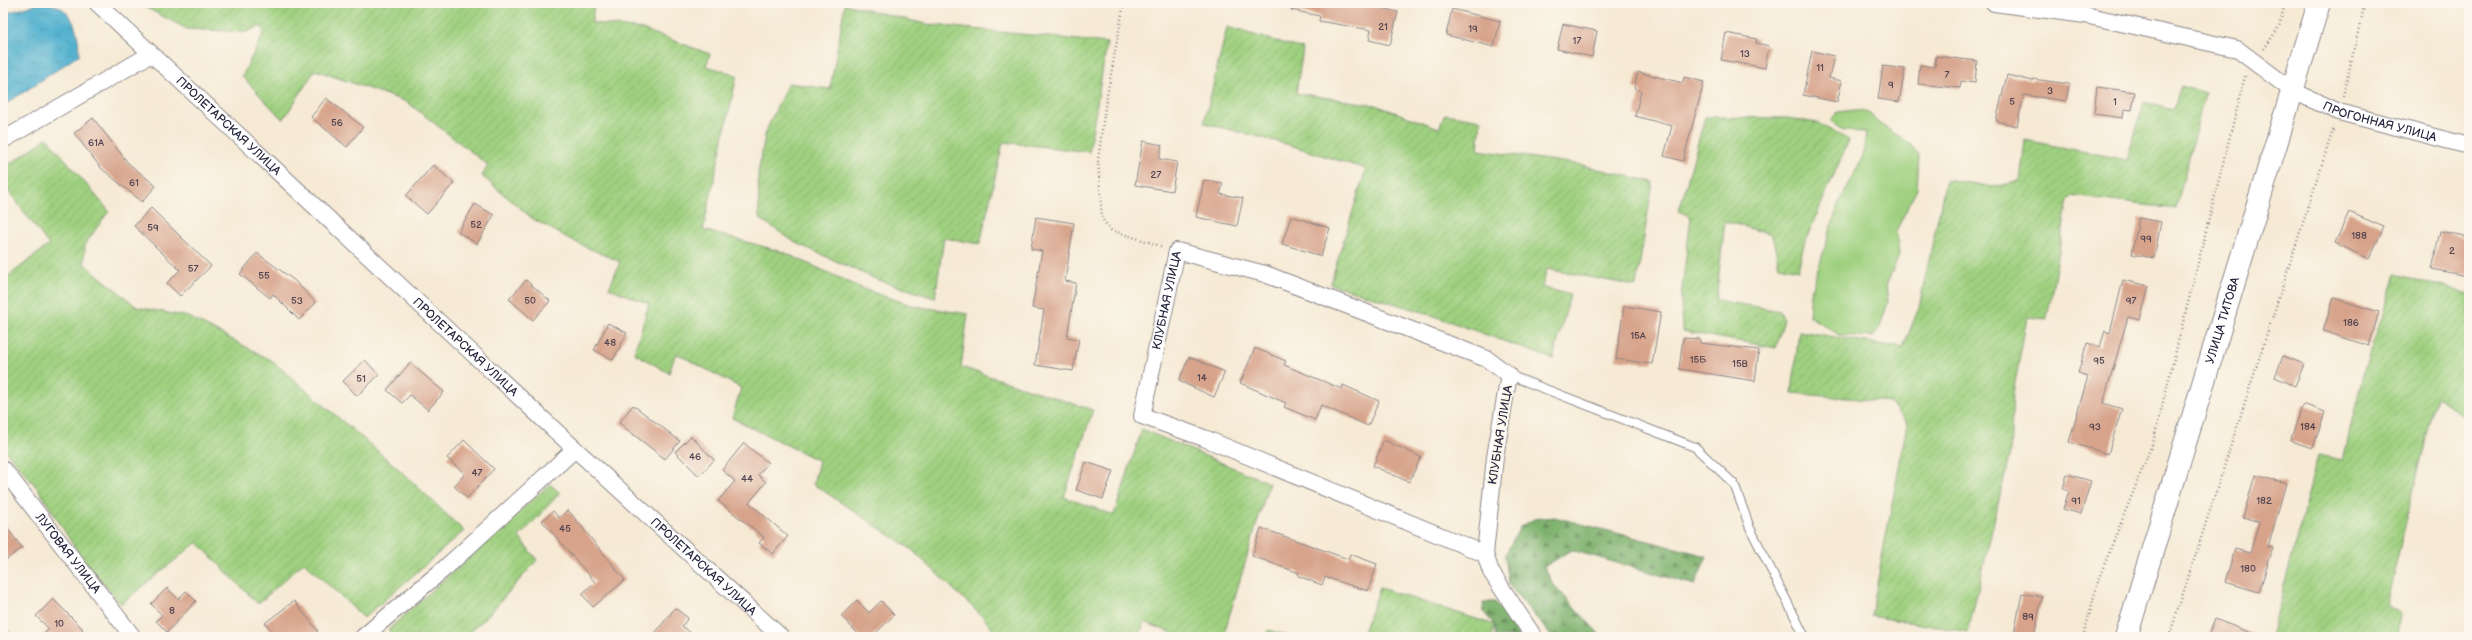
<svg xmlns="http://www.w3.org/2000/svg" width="2472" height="640" viewBox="0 0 2472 640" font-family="'Balsamiq Sans',sans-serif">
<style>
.grass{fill:#9fd07f;stroke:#60795d}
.forest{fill:url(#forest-firs);stroke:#506a54}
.garden{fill:url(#garden-furrows);stroke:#60795d}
.water{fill:url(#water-ripples);stroke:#3a6a85}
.building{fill:#d7a38a}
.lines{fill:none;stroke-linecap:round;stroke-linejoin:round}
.service-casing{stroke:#8c8688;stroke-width:10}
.minor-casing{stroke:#8c8688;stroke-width:18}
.secondary-casing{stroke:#8c8688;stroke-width:24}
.path{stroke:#8c8688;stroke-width:2.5;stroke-dasharray:1 3;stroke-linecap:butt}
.service{stroke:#fff;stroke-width:8}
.minor{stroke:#fff;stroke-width:16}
.secondary{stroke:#fff;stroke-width:22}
.labels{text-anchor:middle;stroke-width:4;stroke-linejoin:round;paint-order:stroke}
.number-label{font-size:10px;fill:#4f424f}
.street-label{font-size:12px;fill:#22223b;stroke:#fbf7ec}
</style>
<defs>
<pattern id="forest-firs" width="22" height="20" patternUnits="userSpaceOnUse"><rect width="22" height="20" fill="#7fb26e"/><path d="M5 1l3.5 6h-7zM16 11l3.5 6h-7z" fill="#68905c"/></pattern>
<pattern id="garden-furrows" width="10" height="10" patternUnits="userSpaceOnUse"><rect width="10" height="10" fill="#9fd07f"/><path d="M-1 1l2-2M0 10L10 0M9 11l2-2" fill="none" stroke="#89b26f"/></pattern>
<pattern id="water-ripples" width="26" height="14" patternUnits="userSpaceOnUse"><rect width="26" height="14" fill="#51b1cf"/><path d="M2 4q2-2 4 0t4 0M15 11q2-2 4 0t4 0" fill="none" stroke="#4390a9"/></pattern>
</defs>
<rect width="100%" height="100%" fill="#fbf7ec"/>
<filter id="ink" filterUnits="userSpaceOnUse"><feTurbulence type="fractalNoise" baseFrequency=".025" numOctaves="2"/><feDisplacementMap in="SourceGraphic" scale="8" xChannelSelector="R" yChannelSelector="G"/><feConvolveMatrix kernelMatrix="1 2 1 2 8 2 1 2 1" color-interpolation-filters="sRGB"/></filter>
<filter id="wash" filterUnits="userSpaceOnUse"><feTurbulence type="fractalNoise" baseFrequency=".012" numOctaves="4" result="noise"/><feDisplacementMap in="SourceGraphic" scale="16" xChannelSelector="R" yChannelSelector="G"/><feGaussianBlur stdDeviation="0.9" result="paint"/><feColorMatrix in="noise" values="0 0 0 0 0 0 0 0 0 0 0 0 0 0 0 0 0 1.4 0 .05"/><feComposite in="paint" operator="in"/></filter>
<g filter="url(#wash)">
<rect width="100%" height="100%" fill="#f6ead5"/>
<polygon class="grass" points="1855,110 1869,113 1877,122 1909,143 1919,155 1917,189 1896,231 1899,255 1886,286 1888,302 1880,327 1872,337 1839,335 1809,316 1811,291 1838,206 1863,156 1866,132 1843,131 1830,120 1838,112"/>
<g class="forest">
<polygon points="1554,517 1707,556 1695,585 1571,550 1544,567 1553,584 1602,637 1552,637 1509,585 1505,555 1520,527 1534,519"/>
<polygon points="1483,602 1495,602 1522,637 1495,637 1495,625 1484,613"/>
</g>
<g class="garden">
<polygon points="137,3 594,3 592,23 642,29 710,54 706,66 737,75 703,230 783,252 866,290 914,306 968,314 961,367 1093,410 1064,497 1114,515 1142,429 1269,483 1223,637 1183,637 1144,622 1139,637 998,637 984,618 911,549 813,484 819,461 732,418 741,388 676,353 669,373 634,353 649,304 609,288 620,262 577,243 533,219 482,176 488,165 407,102 315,70 283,120 242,76 264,33 261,26 246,32 187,29"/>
<polygon points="845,4 925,24 1107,43 1089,152 1003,142 980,244 944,238 935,298 878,280 796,243 759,218 758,173 766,131 788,83 830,89"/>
<polygon points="1227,27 1303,49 1296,93 1375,105 1439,128 1445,114 1481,120 1478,150 1577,164 1653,182 1636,286 1547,269 1542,287 1570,295 1553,359 1426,313 1330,284 1366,169 1283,143 1204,123"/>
<polygon points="2181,86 2205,93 2176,209 2071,196 2068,200 2047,319 2027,317 2013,394 2010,453 1968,632 1871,616 1907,424 1890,402 1792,393 1799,331 1903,348 1919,307 1946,179 1994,187 2020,181 2025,140 2127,160 2144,102 2173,110"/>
<polygon points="1705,117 1788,118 1817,123 1849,140 1804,244 1798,270 1779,266 1772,235 1725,221 1716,300 1780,311 1784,319 1776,348 1682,331 1681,296 1691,217 1679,211"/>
<polygon points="47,138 109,211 85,244 84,264 137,307 189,317 271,360 402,472 464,531 364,618 304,562 258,604 197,542 121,604 78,553 39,490 3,448 3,280 49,245 3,184 3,169"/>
<polygon points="2396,274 2469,294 2469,419 2436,397 2386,605 2400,614 2397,637 2271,637 2318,455 2343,460 2364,370"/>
<polygon points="550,484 560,493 519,537 537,560 491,612 466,637 397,637 388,630"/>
<polygon points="1380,588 1495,625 1491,637 1361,637"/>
<polygon points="3,627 15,637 3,637"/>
<polygon points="1268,630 1292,637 1266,637"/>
</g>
<path class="water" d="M41 3C72 3 79 29 79 55L3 106V14Z"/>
<g id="blocks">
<g class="building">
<polygon points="1291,3 1361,3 1398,12 1390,45 1369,40 1371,30 1319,21 1320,16 1291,10"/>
<polygon points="1452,9 1500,21 1494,47 1446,35"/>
<polygon points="1563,24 1597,31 1592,57 1557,49"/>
<polygon points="1726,33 1757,39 1756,43 1769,46 1765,68 1721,60"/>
<polygon points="1812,51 1834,56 1829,78 1842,81 1837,102 1803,95"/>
<polygon points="1936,56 1977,61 1975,83 1961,81 1960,88 1918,84 1920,65 1935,67"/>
<polygon points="1883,66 1905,69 1899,102 1878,99"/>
<polygon points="1638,72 1683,83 1684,77 1704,82 1683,161 1664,156 1672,126 1635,116 1641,91 1634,88"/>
<polygon points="2007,75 2033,81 2033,79 2069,84 2066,101 2024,95 2017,126 1996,121"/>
<polygon points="2097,87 2135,92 2132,110 2124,109 2123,118 2094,114"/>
<polygon points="326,98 363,127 347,147 311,117"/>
<polygon points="93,118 128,163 156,186 142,202 101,168 74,133"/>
<polygon points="1143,141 1162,145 1159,159 1177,162 1172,191 1135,185"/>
<polygon points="433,165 454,183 427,214 406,196"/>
<polygon points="1204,180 1223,183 1220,194 1243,198 1237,226 1196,217"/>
<polygon points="475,204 494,215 477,244 458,232"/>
<polygon points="151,208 211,266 180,296 167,283 180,270 134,226"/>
<polygon points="2349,212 2384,227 2369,259 2335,243"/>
<polygon points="1291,216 1330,228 1321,256 1282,244"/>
<polygon points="1036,217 1074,223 1065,281 1076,283 1067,337 1079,339 1073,371 1035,365 1044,310 1032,308 1042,251 1031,249"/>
<polygon points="2139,218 2161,222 2154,258 2132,254"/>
<polygon points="2440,231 2469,237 2469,264 2466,276 2432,269"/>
<polygon points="257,253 295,281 316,303 299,320 273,294 270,298 240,274"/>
<polygon points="526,280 550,301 533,320 509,299"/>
<polygon points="2123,280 2149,286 2140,320 2128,317 2103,403 2122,409 2108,454 2069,442 2088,376 2078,373 2087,343 2100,347 2105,331 2110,333"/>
<polygon points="2334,298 2379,312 2369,346 2323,331"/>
<polygon points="1624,306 1661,312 1652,364 1616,359"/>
<polygon points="608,323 627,333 613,360 594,350"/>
<polygon points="1683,338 1700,339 1700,343 1759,350 1755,381 1679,369"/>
<polygon points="1255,348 1286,361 1284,365 1342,389 1343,385 1379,401 1368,426 1321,405 1315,420 1284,407 1286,403 1240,383"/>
<polygon points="2283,356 2304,364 2295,386 2275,377"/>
<polygon points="1189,357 1225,372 1214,397 1179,381"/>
<polygon points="365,360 379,375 357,396 343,381"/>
<polygon points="410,363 444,392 428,410 410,395 402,403 387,390"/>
<polygon points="2303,404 2325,412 2313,448 2290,441"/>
<polygon points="633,405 680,441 665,459 619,423"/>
<polygon points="691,436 714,460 699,476 675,452"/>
<polygon points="464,440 494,469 467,498 454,486 465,474 447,458"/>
<polygon points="1384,440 1421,457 1409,482 1373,466"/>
<polygon points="744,443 768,463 758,475 766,482 749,503 788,536 773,554 759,543 764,537 718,501 735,481 722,470"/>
<polygon points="1086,462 1113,471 1103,499 1076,490"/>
<polygon points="2067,474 2091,481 2081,514 2063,509 2069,491 2063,489"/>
<polygon points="2255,475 2286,483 2268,547 2273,548 2259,592 2225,582 2235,549 2250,553 2259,522 2243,517"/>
<polygon points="568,510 625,580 593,607 582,594 595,582 542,521 553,511 559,518"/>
<polygon points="3,522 22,548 3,562"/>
<polygon points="1261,528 1348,559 1350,554 1377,564 1368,591 1325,577 1322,585 1298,576 1299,573 1252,556"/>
<polygon points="167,588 178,599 186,591 196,601 167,632 156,621 162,615 151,604"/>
<polygon points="2022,593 2042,597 2034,637 2014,634"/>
<polygon points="53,599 83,629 75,637 41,637 49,629 36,616"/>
<polygon points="857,600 869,613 881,601 894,615 872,637 861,637 841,616"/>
<polygon points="294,601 318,631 310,637 276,637 265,623"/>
<polygon points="675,608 688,618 682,626 696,637 652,637"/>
<polygon points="2215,619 2259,636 2259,637 2208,637"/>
</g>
</g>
</g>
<g filter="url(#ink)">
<use href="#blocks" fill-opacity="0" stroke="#8c8688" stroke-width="1"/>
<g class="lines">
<defs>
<polyline id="service" points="1509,375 1695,447 1734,484 1750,528 1805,637"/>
<g id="minor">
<path id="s1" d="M97 3 575 449 781 637"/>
<path id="s2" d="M1994 3 2085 15 2237 49 2293 91 2339 112 2469 146"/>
<polyline points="3,140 151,54"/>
<path id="s3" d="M4 470 133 637"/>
<path id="s4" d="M1485 554 1204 438 1142 416 1177 251 1265 274 1487 359 1509 375 1495 457 1485 554 1491 572 1534 637"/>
<polyline points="363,637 445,568 575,449"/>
</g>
<g id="secondary">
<path id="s5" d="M2126 637 2319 3"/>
</g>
</defs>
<use href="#service" class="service-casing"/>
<use href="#minor" class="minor-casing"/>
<use href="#secondary" class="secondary-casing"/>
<g class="path">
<polyline points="1124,3 1105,107 1098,160 1102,219 1111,230 1161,246"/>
<polyline points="2264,49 2279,27 2285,3"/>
<polyline points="2343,96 2365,3"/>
<polyline points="2083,637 2099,578 2153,442 2245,76"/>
<polyline points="2169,637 2334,127"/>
</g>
<use href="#service" class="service"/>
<use href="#minor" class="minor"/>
<use href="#secondary" class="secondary"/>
</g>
</g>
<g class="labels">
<g class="number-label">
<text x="1383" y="30">21</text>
<text x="1473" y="32">19</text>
<text x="1577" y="44">17</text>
<text x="1745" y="57">13</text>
<text x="1820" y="71">11</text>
<text x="1947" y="78">7</text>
<text x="1891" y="88">9</text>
<text x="2050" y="94">3</text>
<text x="2012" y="105">5</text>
<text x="2115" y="105">1</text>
<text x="337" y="126">56</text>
<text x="96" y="146">61А</text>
<text x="1156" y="178">27</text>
<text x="134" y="186">61</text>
<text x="476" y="228">52</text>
<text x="153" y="231">59</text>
<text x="2359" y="239">188</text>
<text x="2146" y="242">99</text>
<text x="2452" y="254">2</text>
<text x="193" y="272">57</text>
<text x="264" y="279">55</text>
<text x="297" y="304">53</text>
<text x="530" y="304">50</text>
<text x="2131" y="304">97</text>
<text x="2351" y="326">186</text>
<text x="1638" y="339">15А</text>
<text x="610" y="346">48</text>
<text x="1698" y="363">15Б</text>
<text x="2099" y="364">95</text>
<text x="1740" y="367">15В</text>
<text x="1202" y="381">14</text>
<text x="361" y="382">51</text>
<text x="2095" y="430">93</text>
<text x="2308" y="430">184</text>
<text x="695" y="460">46</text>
<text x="477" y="476">47</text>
<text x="747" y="482">44</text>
<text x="2076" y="504">91</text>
<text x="2264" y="504">182</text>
<text x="565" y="532">45</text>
<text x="2248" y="572">180</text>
<text x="172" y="614">8</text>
<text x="2028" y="620">89</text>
<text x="59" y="627">10</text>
</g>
<g class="street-label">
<text dy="4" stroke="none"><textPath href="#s2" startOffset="410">ПРОГОННАЯ УЛИЦА</textPath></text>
<text dy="4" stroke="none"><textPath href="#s1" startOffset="180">ПРОЛЕТАРСКАЯ УЛИЦА</textPath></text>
<text dy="4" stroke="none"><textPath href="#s4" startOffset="488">КЛУБНАЯ УЛИЦА</textPath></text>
<text dy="4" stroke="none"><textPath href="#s5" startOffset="331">УЛИЦА ТИТОВА</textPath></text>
<text dy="4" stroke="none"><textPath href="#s1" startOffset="504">ПРОЛЕТАРСКАЯ УЛИЦА</textPath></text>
<text transform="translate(1500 435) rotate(-81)" y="4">КЛУБНАЯ УЛИЦА</text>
<text dy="4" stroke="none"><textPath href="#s3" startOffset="105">ЛУГОВАЯ УЛИЦА</textPath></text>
<text dy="4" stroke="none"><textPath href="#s1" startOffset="828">ПРОЛЕТАРСКАЯ УЛИЦА</textPath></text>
</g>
</g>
<rect width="2472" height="640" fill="none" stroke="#fbf7ec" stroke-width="16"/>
</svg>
